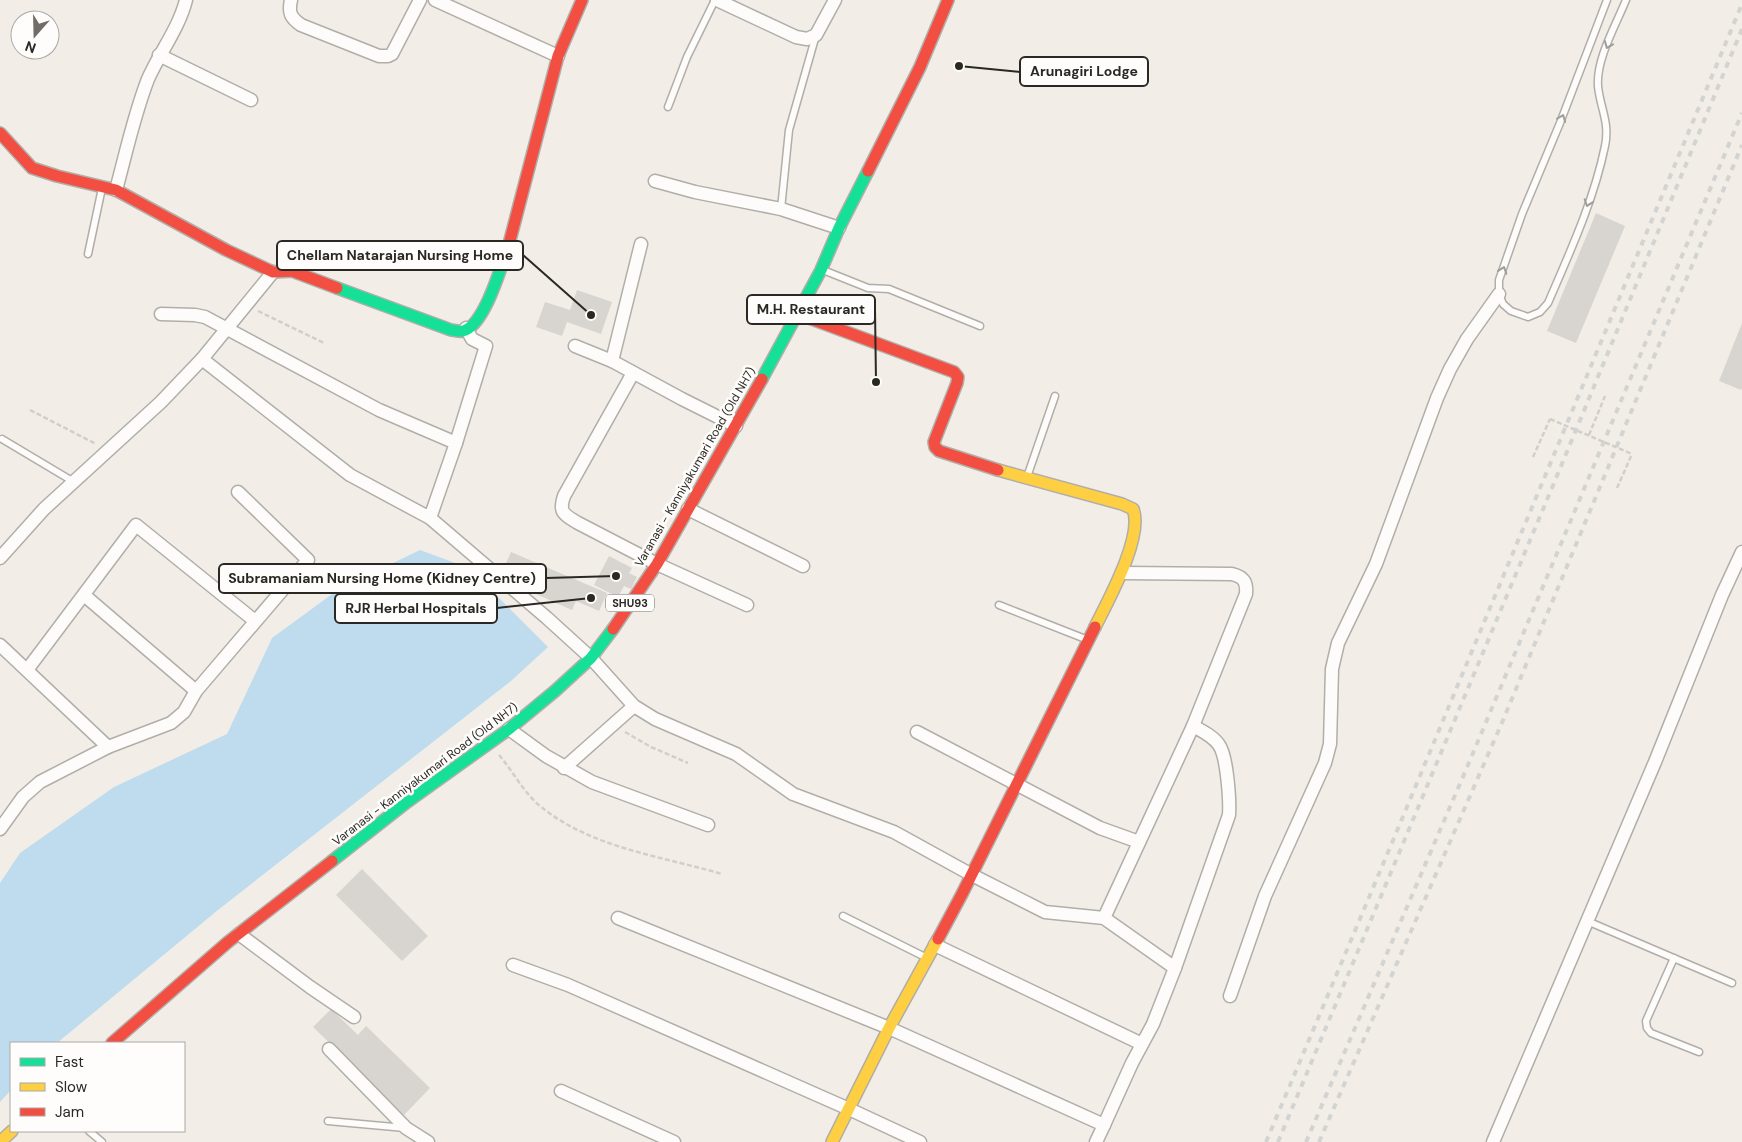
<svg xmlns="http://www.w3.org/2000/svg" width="1742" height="1142" viewBox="0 0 1742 1142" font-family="'DM Sans',sans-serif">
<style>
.water{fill:#bedced}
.building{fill:#d8d4cf}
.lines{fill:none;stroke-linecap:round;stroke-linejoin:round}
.lane-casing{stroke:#b1aea9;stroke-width:9}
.street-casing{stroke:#b1aea9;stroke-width:15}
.fast-casing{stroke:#b1aea9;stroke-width:14}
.slow-casing{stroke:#b1aea9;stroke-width:14}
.jam-casing{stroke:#b1aea9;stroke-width:14}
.path{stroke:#d1cfcc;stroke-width:2.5;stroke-dasharray:5 2.5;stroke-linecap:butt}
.lane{stroke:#fdfcfb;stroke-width:6}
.street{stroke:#fdfcfb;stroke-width:12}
.fast{stroke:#16e098;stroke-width:11}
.slow{stroke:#ffcf43;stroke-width:11}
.jam{stroke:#f24e42;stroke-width:11}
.rail{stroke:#d3d3d1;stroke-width:4;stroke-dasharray:6 6;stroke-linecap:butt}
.path-bridge{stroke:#d1cfcc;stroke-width:2.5;stroke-dasharray:5 2.5;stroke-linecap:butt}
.oneway{stroke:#9e9d9a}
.labels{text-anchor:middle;stroke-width:5;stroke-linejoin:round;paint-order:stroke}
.shield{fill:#fffdfb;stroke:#6a6864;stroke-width:1}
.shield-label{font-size:11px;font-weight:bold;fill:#2a2823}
.street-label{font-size:12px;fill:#2a2823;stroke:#fffdfb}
.leader{fill:none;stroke:#2a2823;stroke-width:2}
.callout-dot{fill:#2a2823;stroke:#fffdfb;stroke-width:2}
.callout{fill:#fffdfb;stroke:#2a2823;stroke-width:2}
.callout-label{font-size:14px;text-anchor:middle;font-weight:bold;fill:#2a2823}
</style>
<rect width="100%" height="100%" fill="#f2eee7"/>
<polygon class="water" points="420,550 469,568 548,647 511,681 218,910 57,1043 11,1043 11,1090 0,1102 0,883 20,853 114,787 227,734 272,638 339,589"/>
<g class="building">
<polygon points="1596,213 1625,226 1576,343 1547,331"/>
<polygon points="577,290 612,302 601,334 567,322 562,336 536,327 545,302 570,310"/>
<polygon points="1742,323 1742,388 1741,390 1719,381"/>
<polygon points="511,552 607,593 599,611 576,601 572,610 520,587 525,577 504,568"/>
<polygon points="609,556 632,568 629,573 637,577 631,589 624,586 618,597 594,585"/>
<polygon points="362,869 428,936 402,961 336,895"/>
<polygon points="331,1009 358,1035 366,1026 430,1088 404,1115 313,1027"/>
</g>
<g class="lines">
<defs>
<g id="lane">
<path d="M1607 0 1560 123 1522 214 1499 280V294L1503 304 1511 311 1528 317 1540 312 1548 303C1570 252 1594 200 1605 146 1610 122 1600 108 1598 86 1596 59 1616 25 1626 0"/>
<polyline points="668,107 687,57 715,0"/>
<polyline points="781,209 789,130 816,35"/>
<polyline points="88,254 102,188"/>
<polyline points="823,270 868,288 889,289 980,326"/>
<polyline points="2,439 74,482"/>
<polyline points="1027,477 1055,396"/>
<polyline points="999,605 1088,640"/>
<polyline points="843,916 927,958"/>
<polyline points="1587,921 1732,983"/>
<polyline points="1674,958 1646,1021 1647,1028 1651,1033 1699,1052"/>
<polyline points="328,1121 405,1128"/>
<polyline points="89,1131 102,1142"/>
</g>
<g id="street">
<path d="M291 0C288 13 291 18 301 25L379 56H388L392 54 420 0"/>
<polyline points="435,0 558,56"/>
<polyline points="717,0 796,37 807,39 816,35 835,0"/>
<polyline points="159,55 251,100"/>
<polyline points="655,181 695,192 781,209 839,228"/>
<path d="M116 190C126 153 134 115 148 79 160 52 179 28 186 0"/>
<polyline points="161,314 195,315 205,317 379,410 456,443 430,518 350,475 202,359"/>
<polyline points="575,346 612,361 641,244"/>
<polyline points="612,361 682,399 736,426"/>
<path d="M633 373 564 496C558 513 565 515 578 523L657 564 747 605"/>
<polyline points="456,443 486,346 472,339 466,328"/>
<polyline points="688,509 803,566"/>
<polyline points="430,518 547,618 591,658 634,706 655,719 736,754 793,794 894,832 972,875 1045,912 1104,918 1175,968"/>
<polyline points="0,558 44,509 161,402 202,359 273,272"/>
<polyline points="84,595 196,691"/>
<polyline points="0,645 108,747"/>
<polyline points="27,670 136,525 255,621"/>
<polyline points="509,729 546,756 592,782 708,825"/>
<polyline points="917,732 1100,828 1139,842"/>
<polyline points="564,768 634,706"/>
<polyline points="0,829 23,797 40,782 108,747 171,723 184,712 196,691 308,560 238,492"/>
<polyline points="618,918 889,1028 1104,1125 1096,1142"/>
<path d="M1104 918 1193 726 1246 594C1247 582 1244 577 1232 574L1122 573"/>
<polyline points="239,934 310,987 354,1017"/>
<polyline points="935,945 1142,1044"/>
<polyline points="513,965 568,985 849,1109 920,1142"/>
<polyline points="1230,996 1265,896 1325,763 1330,744 1332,669 1338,643 1376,564 1437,398 1450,369 1467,339 1499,294"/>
<polyline points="329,1049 406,1128 428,1142"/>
<polyline points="561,1091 674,1142"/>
<path d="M1104 1125 1132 1063 1153 1024 1175 968 1229 815C1230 800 1227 756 1219 745 1213 736 1202 731 1193 726"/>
<polyline points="1493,1142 1655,762 1722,595 1742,552"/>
</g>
<g id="fast">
<path d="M337 288 451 330C454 330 460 332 463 331 485 326 502 263 509 244"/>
<polyline points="762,379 821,270 839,228 868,171"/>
<polyline points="332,861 407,802 509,729 555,691 591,658 613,629"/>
</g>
<g id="slow">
<path d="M998 470 1122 504 1133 509C1144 536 1108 601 1095 627"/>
<polyline points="0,1142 12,1131"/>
<polyline points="832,1142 889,1028 938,939"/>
</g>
<g id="jam">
<polyline points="0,133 32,168 57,176 116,190 226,250 273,272 292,271 337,288"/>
<polyline points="868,171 920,67 948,0"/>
<polyline points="509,244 558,56 582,0"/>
<polyline points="798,314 954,372 958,377 957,383 934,442 935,447 939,451 998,470"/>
<polyline points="613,629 657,564 762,379"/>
<polyline points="938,939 962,894 1095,627"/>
<polyline points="112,1043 228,942 332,861"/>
</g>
</defs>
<use href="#lane" class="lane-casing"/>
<use href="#street" class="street-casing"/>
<use href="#fast" class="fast-casing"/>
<use href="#slow" class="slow-casing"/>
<use href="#jam" class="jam-casing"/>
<g class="path">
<polyline points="258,311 324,343"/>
<polyline points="30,410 96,444"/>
<polyline points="1589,435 1605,396"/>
<polyline points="1533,457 1550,419"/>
<polyline points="1617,488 1632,454"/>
<polyline points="625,732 651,747 688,763"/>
<path d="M499 755C513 771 523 792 540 806 591 848 661 856 722 874"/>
</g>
<use href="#lane" class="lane"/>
<use href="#street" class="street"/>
<use href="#fast" class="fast"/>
<use href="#slow" class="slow"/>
<use href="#jam" class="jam"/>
<g class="rail">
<polyline points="1266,1142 1394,838 1742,4"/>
<polyline points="1278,1142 1554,483 1742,29"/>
<polyline points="1306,1142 1468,765 1742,113"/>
<polyline points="1319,1142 1501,725 1742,145"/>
</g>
<polyline class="path-bridge" points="1550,419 1632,454"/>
</g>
<defs><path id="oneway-chevron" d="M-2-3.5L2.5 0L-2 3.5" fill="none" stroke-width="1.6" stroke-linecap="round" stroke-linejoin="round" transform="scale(1.25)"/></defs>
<g class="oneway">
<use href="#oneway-chevron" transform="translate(1608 45) rotate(112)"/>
<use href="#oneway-chevron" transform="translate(1562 118) rotate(-69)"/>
<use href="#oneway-chevron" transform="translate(1588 203) rotate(109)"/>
<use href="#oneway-chevron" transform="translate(1503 270) rotate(-71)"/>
</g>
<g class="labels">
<rect class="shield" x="606" y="594.5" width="48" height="17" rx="4"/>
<g class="shield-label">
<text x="630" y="607">SHU93</text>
</g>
<g class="street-label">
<text transform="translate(695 467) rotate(-60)" y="4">Varanasi - Kanniyakumari Road (Old NH7)</text>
<text transform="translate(425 774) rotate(-37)" y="4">Varanasi - Kanniyakumari Road (Old NH7)</text>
</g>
</g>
<path class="leader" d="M959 66L1020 72M591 315L523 255M876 382L875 309M616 576L546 578M591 598L497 608"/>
<g class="callout-dot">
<circle cx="959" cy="66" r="5"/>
<circle cx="591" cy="315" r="5"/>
<circle cx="876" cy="382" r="5"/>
<circle cx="616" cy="576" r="5"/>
<circle cx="591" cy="598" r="5"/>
</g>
<g class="callout">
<rect x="1020" y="57" width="128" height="29" rx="5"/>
<rect x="277" y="241" width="246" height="29" rx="5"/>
<rect x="747" y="295" width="128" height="29" rx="5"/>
<rect x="219" y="564" width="327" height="29" rx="5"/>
<rect x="335" y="594" width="162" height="29" rx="5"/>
</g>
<g class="callout-label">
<text x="1084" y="76">Arunagiri Lodge</text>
<text x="400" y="260">Chellam Natarajan Nursing Home</text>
<text x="811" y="314">M.H. Restaurant</text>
<text x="382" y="583">Subramaniam Nursing Home (Kidney Centre)</text>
<text x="416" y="613">RJR Herbal Hospitals</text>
</g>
<rect x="10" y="1042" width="175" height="90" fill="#fffdfb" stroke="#aaa8a5"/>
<rect x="20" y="1058" width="25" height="8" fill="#16e098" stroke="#aaa8a5"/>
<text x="55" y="1067" font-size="15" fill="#2a2823">Fast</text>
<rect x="20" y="1083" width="25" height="8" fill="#ffcf43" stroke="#aaa8a5"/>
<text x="55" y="1092" font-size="15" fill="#2a2823">Slow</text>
<rect x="20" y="1108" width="25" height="8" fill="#f24e42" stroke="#aaa8a5"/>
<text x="55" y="1117" font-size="15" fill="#2a2823">Jam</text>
<g transform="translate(35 35) rotate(200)"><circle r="24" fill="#fffdfb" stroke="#aaa8a5"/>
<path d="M0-4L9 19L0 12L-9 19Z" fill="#706d68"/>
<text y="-8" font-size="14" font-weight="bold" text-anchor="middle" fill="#2a2823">N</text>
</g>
</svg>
